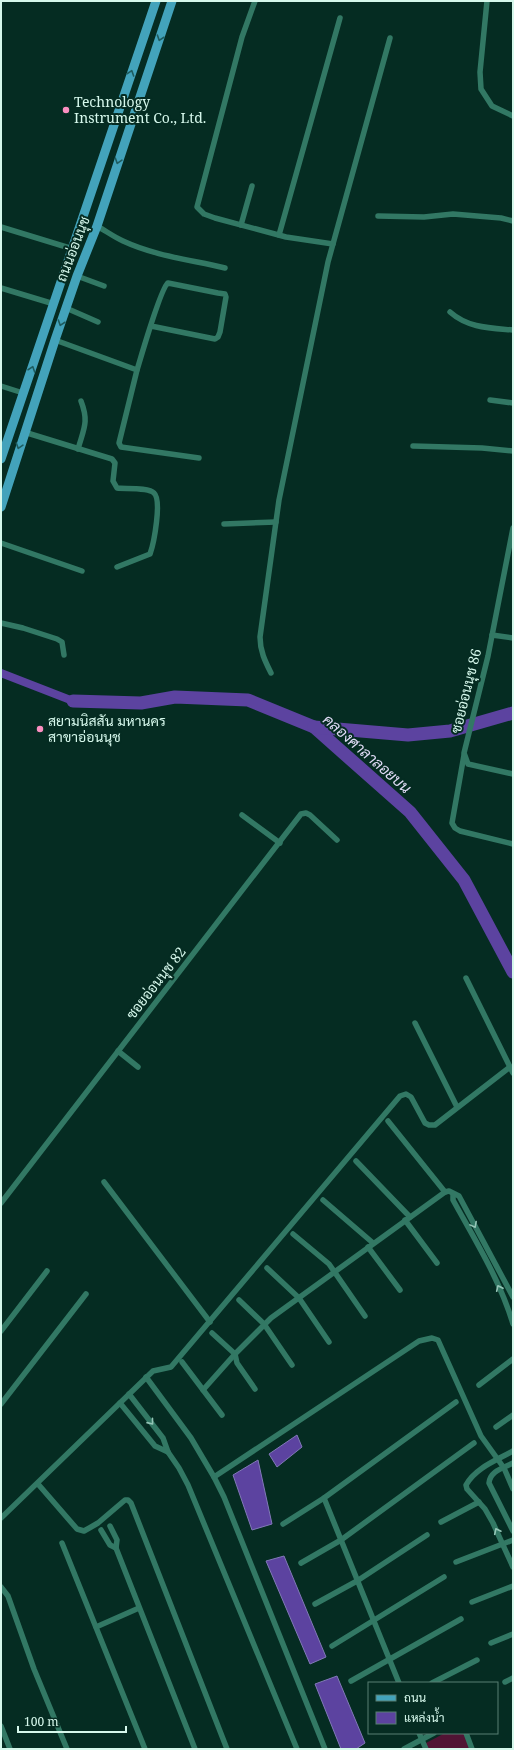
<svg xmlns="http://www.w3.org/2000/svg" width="514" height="1750" viewBox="0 0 514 1750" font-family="'Noto Serif',Sarabun,serif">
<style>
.green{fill:#511434}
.water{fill:#5c43a0;stroke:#8179b7}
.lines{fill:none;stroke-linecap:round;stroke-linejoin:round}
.canal{stroke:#5c43a0;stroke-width:8}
.river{stroke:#5c43a0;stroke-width:13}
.minor{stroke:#327864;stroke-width:5.5}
.primary{stroke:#43a3bb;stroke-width:9}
.oneway{stroke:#1e5c5f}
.oneway2{stroke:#94c5b6}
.poi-dot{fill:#fc8fc1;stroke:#052c22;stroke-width:1.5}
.labels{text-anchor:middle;stroke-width:4;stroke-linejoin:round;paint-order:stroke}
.poi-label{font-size:14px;fill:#d6f8ec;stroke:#052c22;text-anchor:start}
.street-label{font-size:14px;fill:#d6f8ec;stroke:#052c22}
.water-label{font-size:15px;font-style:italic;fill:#e0dcf6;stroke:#052c22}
</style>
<rect width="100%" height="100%" fill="#052c22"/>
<polygon class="green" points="445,1733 466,1733 473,1749 426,1749 424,1744"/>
<g class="water">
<polygon points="297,1435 302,1447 277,1467 269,1454"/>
<polygon points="258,1460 272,1524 252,1530 233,1475"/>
<polygon points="284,1556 326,1657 310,1664 266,1561"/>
<polygon points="337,1676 365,1743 356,1749 341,1749 315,1684"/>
</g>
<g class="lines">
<polyline class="canal" points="1,673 73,701"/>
<g class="river">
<polyline points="73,701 141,703 175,697 248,700 314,727 410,812 464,880 513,972"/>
<polyline points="314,727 408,735 450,731 513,713"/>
</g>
<g class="minor">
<polyline points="255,1 242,37 197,207 204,214 215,218 286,237 333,244"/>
<polyline points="487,1 480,72 481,89 492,106 513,116"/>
<polyline points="378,216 424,217 453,214 501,218 513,221"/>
<polyline points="241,225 252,186"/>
<path d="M97 226C106 231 114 237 123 241 155 256 192 260 225 268"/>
<polyline points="1,227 73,249"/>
<polyline points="279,235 340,18"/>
<polyline points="77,276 104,286"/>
<polyline points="1,288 54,304"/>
<polyline points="66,308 98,322"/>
<path d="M450 312C468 328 490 328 513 330"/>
<polyline points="55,340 137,370 119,443 121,447 199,458"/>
<path d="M137 370C141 357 161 287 168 283L218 293 225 294 226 297 220 332 218 337 215 339 151 326"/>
<polyline points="1,386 23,393"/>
<polyline points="490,400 513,403"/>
<path d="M24 432 112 459 115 463 113 481 117 488C125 489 149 487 154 493 162 500 154 543 150 554L117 567"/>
<polyline points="413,446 482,448 513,451"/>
<path d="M78 449C84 428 89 422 81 401"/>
<polyline points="224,524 276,522"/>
<polyline points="513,528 488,656 464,753 468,764 513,774"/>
<polyline points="1,543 82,571"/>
<polyline points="1,623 23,628 57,639 62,642 64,655"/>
<polyline points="492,635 513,638"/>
<path d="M271 673C265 661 260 651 260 637L279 500 328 262 390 38"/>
<polyline points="464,755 452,823 455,828 460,831 513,844"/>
<polyline points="242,815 280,843"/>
<polyline points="466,978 510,1067"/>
<polyline points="415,1023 457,1107"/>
<polyline points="118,1051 138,1067"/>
<polyline points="388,1121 445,1192"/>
<polyline points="356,1161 410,1217"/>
<polyline points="104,1182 210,1322"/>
<path d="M453 1194V1200C475 1240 500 1280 513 1324"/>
<polyline points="323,1200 373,1243"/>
<polyline points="1,1203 301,814 306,813 310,815 337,840"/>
<polyline points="405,1220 437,1263"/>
<polyline points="293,1234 329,1264 365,1316"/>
<polyline points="368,1247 400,1290"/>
<polyline points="267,1268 299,1298 329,1342"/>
<polyline points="239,1300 264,1324 292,1365"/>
<polyline points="1,1331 47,1271"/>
<polyline points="212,1333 235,1354 237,1363 255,1389"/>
<polyline points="182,1362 222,1415"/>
<polyline points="146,1377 191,1438 214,1477 419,1341 432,1338 438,1340 481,1436 504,1468 513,1489"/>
<polyline points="479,1385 513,1359"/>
<polyline points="203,1390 235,1354 271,1318 445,1192 449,1191 459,1196 513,1297"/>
<polyline points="129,1394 163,1438 168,1452 179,1468 188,1485 297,1749"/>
<polyline points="120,1403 155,1446 168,1452"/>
<polyline points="1,1404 86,1294"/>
<polyline points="496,1427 513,1415"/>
<path d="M513 1451C497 1460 475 1468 466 1485L467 1489 485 1509 493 1523 513 1567"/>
<path d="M513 1463C503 1468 490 1471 489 1483L513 1531"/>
<polyline points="214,1477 224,1497 325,1749"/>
<polyline points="38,1484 77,1529 84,1531 98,1523 125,1500 128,1500 131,1503 227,1749"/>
<polyline points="1,1518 153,1371 171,1367 400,1096 406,1094 411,1097 425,1123 429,1125 435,1125 510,1067 513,1073"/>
<polyline points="441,1522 479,1502"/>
<polyline points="283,1524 324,1498"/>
<polyline points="110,1526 117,1540 116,1548 195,1749"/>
<polyline points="101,1530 110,1545 116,1548"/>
<polyline points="62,1543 145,1749"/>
<polyline points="456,1562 513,1540"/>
<polyline points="301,1563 341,1540 474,1443"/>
<polyline points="1,1587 8,1596 34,1669 67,1749"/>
<polyline points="472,1602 513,1586"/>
<polyline points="315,1604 357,1581 427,1535"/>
<polyline points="96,1627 139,1608"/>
<polyline points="491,1643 513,1634"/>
<polyline points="332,1646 444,1577"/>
<polyline points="351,1681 461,1619"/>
<polyline points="505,1682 513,1678"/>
<polyline points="399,1683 324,1498 456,1402"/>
<polyline points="432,1683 477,1660"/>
<polyline points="1,1726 10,1749"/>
<polyline points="419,1733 426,1749"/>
<polyline points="466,1733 472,1749"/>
<polyline points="404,1749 434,1733"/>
</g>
<g class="primary">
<polyline points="1,459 156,1"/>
<polyline points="1,507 55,340 77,276 97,226 172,1"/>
</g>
</g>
<defs><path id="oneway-chevron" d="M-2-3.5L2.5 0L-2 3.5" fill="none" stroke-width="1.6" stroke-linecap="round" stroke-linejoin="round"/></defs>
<g class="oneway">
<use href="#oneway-chevron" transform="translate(160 38) rotate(109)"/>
<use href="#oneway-chevron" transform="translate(131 73) rotate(-71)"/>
<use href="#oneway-chevron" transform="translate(118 161) rotate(108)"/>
<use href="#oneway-chevron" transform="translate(61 323) rotate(109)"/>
<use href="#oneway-chevron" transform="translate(32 369) rotate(-71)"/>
<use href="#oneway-chevron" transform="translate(19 446) rotate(108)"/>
</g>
<g class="oneway2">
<use href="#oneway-chevron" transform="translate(474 1225) rotate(62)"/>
<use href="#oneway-chevron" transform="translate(499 1288) rotate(-115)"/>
<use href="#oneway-chevron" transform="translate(151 1422) rotate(51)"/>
<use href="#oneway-chevron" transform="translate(497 1531) rotate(-116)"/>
</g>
<g class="poi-dot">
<circle cx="66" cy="110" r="4"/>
<circle cx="40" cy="729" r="4"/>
</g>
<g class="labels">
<g class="poi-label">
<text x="74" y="107">Technology<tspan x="74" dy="16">Instrument Co., Ltd.</tspan></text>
<text x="48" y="726">สยามนิสสัน มหานคร<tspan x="48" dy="16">สาขาอ่อนนุช</tspan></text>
</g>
<g class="street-label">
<text transform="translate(73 249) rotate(-69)" y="5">ถนนอ่อนนุช</text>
<text transform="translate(466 691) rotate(-76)" y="5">ซอยอ่อนนุช 86</text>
<text transform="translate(156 983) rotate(-52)" y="5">ซอยอ่อนนุช 82</text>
</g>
<g class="water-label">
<text transform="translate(367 754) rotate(41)" y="5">คลองศาลาลอยบน</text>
</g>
</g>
<rect width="514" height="1750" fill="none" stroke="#d6f8ec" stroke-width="4"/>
<rect x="368" y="1682" width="130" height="52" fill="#052c22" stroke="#597e73"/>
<rect x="376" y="1695" width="20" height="6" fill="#43a3bb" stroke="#597e73"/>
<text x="404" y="1702" font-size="12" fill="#d6f8ec">ถนน</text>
<rect x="376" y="1712" width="20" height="12" fill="#5c43a0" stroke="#597e73"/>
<text x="404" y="1722" font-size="12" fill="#d6f8ec">แหล่งน้ำ</text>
<path d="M18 1726v6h108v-6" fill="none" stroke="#d6f8ec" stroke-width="2"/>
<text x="24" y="1726" font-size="12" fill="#d6f8ec" stroke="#052c22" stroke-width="3" paint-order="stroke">100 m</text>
</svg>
